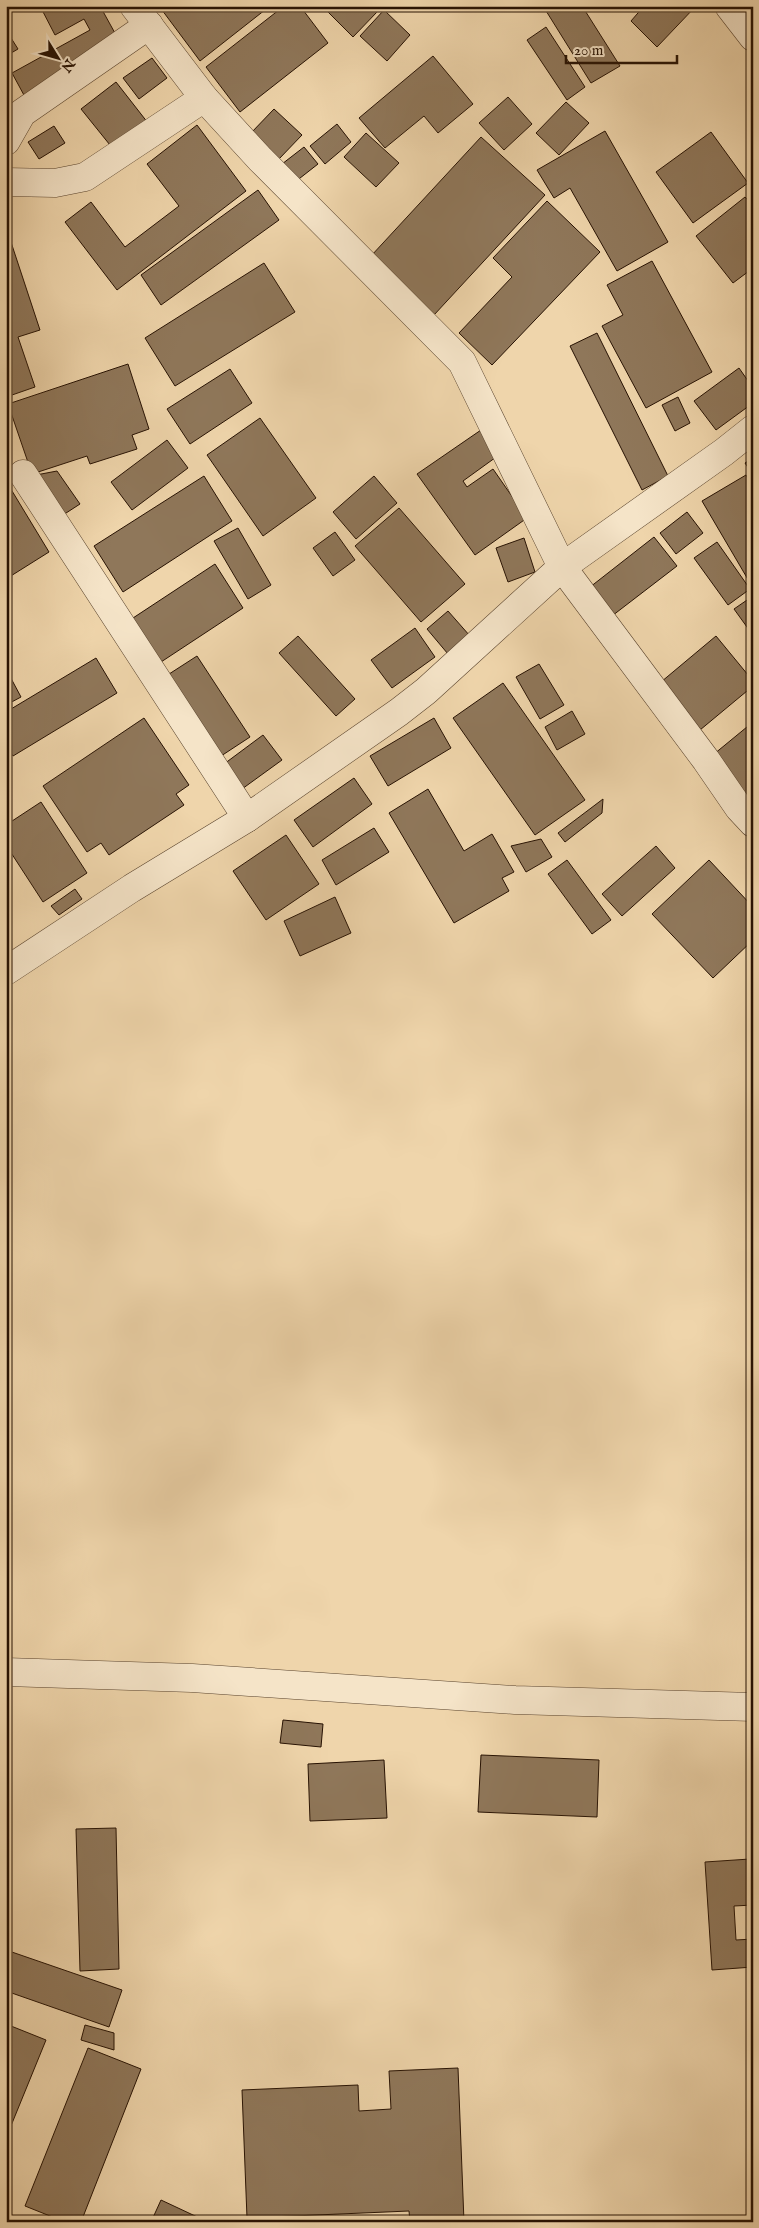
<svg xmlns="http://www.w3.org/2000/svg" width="759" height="2228" viewBox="0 0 759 2228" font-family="'IM FELL English',serif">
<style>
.building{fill:#8f775a;stroke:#271203}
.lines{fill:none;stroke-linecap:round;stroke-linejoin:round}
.street-casing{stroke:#59432d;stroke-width:29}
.street{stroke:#f5e4c8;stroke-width:28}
</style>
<rect width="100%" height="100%" fill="#efd5ab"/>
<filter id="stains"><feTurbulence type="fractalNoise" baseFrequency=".004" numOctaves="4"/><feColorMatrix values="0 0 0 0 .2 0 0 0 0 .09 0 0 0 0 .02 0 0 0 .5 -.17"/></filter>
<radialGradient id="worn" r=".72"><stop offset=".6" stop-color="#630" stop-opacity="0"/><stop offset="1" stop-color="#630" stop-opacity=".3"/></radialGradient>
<g class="building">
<polygon points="40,6 100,6 121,44 25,97 12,73 90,30 84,19 55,35"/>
<polygon points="159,6 270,6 200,61"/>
<polygon points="284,6 300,6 328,43 240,112 206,67"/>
<polygon points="322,6 372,6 377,12 353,37"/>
<polygon points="543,6 588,6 584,9 620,66 591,83"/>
<polygon points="644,6 696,6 657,47 631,21"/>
<polygon points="384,10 410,35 387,61 360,36"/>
<polygon points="546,27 585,87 567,100 527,40"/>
<polygon points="6,30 18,49 6,56"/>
<polygon points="433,56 473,104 438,133 424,116 385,148 359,118"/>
<polygon points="152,58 167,78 139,99 123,78"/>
<polygon points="116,82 148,123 114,150 81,109"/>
<polygon points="508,97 532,124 504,150 479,123"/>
<polygon points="566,102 589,123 559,155 536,133"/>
<polygon points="274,109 302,135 278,160 251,133"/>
<polygon points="337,124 351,142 325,164 310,146"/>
<polygon points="197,125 246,191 117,290 65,222 91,202 125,247 179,206 147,164"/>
<polygon points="54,126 65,143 39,159 28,142"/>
<polygon points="605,131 668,242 617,271 570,188 554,198 537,170"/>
<polygon points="711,132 748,183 693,223 656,172"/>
<polygon points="366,133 399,163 376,187 344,157"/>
<polygon points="481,137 545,195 434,315 371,256"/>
<polygon points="304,147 318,164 295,182 282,164"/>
<polygon points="258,190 279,220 161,305 141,275"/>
<polygon points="745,197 753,206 753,268 733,283 696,236"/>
<polygon points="547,201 600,252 492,365 459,333 512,277 493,258"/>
<polygon points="6,227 40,330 18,337 35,387 12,395 6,377"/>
<polygon points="652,261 712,372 646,408 602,326 623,315 607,285"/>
<polygon points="264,263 295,312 175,386 145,338"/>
<polygon points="597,333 668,476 642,490 570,346"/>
<polygon points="128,364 149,429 132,435 137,449 90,464 87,456 32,474 8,404"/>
<polygon points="739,368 753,388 753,403 716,430 694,401"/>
<polygon points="230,369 252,403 190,444 167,409"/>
<polygon points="678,397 690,423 675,431 662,405"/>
<polygon points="260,418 316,498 263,536 207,455"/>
<polygon points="481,430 499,455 463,481 467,487 493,469 527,518 475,555 417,474"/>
<polygon points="167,440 188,468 132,510 111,482"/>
<polygon points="753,458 753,475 745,463"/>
<polygon points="57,471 80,504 63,515 36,475"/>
<polygon points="746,475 753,488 753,588 702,501"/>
<polygon points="204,476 232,521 123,592 94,546"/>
<polygon points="374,476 397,503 356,539 333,512"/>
<polygon points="6,481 49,552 6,579"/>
<polygon points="399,508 465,584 421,622 355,546"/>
<polygon points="687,512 703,533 676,554 660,533"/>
<polygon points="238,528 271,585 248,599 214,541"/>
<polygon points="335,532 355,560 333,576 313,548"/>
<polygon points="654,537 677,566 608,619 585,591"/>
<polygon points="524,538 535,572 508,582 496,548"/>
<polygon points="717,542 750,589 728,605 694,558"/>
<polygon points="215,564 243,608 161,662 133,618"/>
<polygon points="750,598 753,601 752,634 734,609"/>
<polygon points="448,611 470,636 448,654 427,629"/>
<polygon points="415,628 435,657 392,688 371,660"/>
<polygon points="298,636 355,699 336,716 279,653"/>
<polygon points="716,636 753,681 753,686 700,730 661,682"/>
<polygon points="197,656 250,737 218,758 166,676"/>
<polygon points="96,658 117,693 13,756 6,746 6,712"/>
<polygon points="539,664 564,705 540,719 516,677"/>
<polygon points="6,669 21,697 6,705"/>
<polygon points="503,683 585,800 535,835 453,718"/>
<polygon points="572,711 585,734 557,750 545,727"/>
<polygon points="144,718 189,785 176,794 184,805 109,855 101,843 87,852 43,786"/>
<polygon points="434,718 451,748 388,786 370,756"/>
<polygon points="753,722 753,804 708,759"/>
<polygon points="263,735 282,760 242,789 224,764"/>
<polygon points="354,778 372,804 313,847 294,820"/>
<polygon points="428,789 464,851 492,834 514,872 502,878 509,891 454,923 389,813"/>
<polygon points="603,799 602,813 565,842 558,833"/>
<polygon points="41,802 87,873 43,902 6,845 6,825"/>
<polygon points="374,828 389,852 336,885 322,860"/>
<polygon points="286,835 319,884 266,920 233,871"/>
<polygon points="541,839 552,857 526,872 511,846"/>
<polygon points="656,846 675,868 622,916 602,894"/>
<polygon points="567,860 611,920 592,934 548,874"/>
<polygon points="709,860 753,907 753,940 713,978 652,914"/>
<polygon points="75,889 82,899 59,915 51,906"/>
<polygon points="335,897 351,933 300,956 284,921"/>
<polygon points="283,1720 323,1724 321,1747 280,1743"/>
<polygon points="481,1755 599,1760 597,1817 478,1812"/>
<polygon points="384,1760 387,1818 310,1821 308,1764"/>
<polygon points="116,1828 119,1969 80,1971 76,1829"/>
<polygon points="750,1859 753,1905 734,1906 736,1940 753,1939 753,1967 712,1970 705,1862"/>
<polygon points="6,1950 122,1990 109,2027 6,1991"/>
<polygon points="6,2024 46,2040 6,2138"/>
<polygon points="85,2025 114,2033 114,2050 81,2040"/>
<polygon points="88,2048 141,2069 81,2222 65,2222 25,2206"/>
<polygon points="458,2068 464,2222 410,2222 409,2211 247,2218 242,2090 358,2085 359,2111 391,2109 389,2071"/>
<polygon points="161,2200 208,2222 151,2222"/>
</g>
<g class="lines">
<defs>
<g id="street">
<polyline points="134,6 204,98 260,159 462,362 562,567 706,760 739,808 753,823"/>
<polyline points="729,6 753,37"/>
<polyline points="6,141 22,113 149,25"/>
<polyline points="6,182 55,183 85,177 204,98"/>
<polyline points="23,474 247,818"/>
<polyline points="6,971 132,888 247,818 399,712 426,691 562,567 724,452 753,429"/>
<polyline points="6,1672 192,1678 515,1700 753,1707"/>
</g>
</defs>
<use href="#street" class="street-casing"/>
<use href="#street" class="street"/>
</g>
<rect width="759" height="2228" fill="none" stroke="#efd5ab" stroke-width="25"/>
<rect x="8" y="8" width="744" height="2213" fill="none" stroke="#271203" stroke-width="2.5"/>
<rect x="12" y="12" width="734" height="2203" fill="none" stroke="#271203"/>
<g transform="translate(58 58) rotate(127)" stroke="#f5e4c8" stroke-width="4" paint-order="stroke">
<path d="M0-4L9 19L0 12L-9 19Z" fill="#271203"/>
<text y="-8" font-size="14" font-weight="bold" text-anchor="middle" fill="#271203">N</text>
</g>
<path d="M566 55v8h111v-8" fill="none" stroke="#271203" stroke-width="2.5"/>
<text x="574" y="55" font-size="15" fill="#271203" stroke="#f5e4c8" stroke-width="4" paint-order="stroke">20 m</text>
<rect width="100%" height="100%" filter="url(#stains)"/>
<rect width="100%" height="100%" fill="url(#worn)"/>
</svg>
